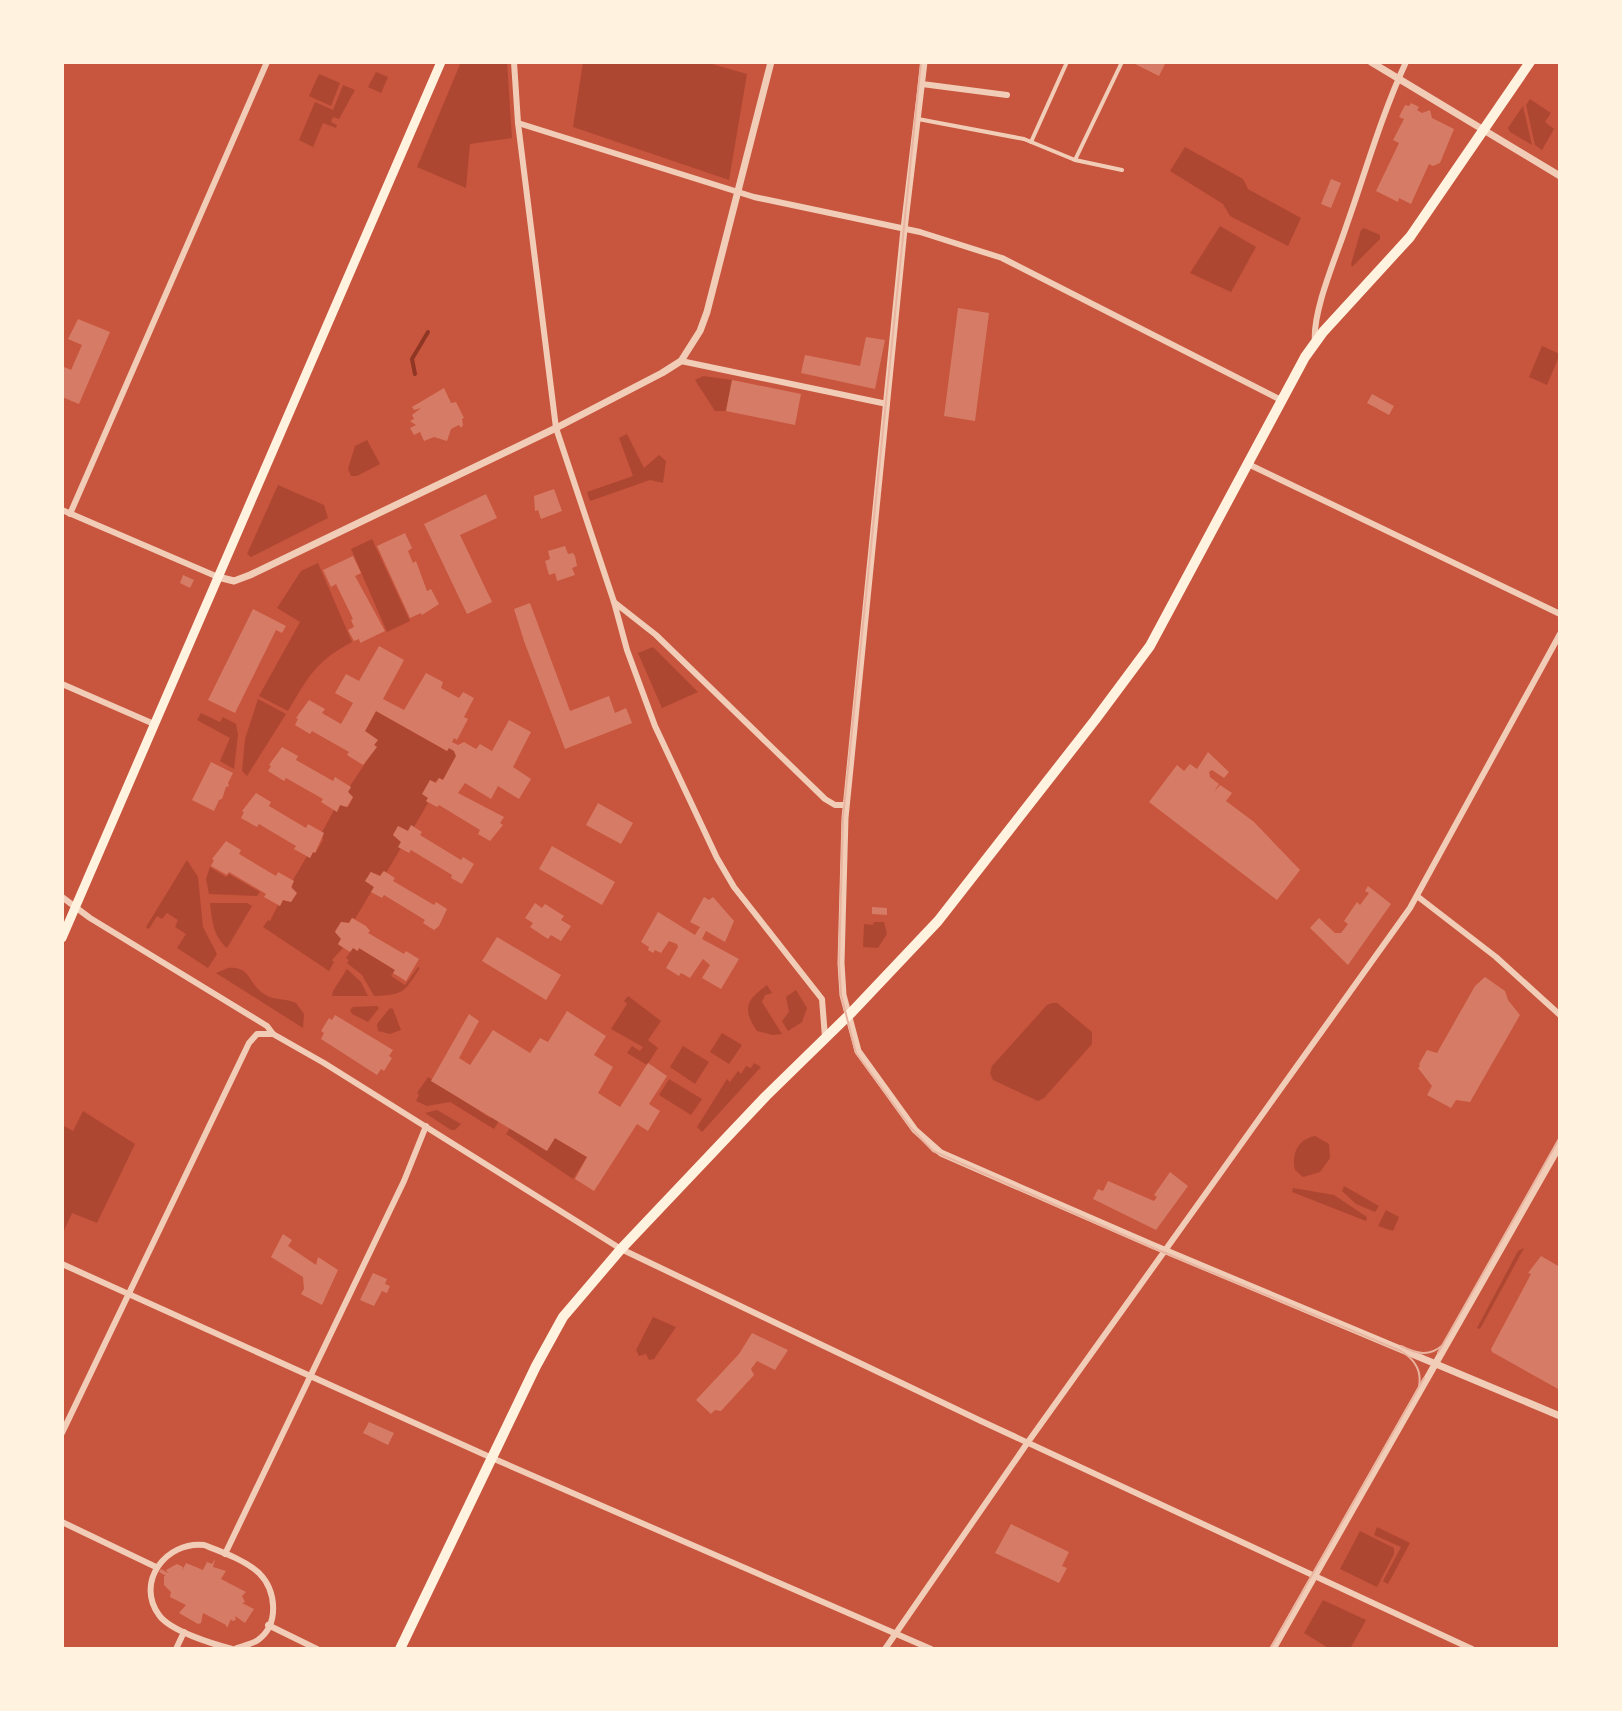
<svg xmlns="http://www.w3.org/2000/svg" width="1622" height="1711" viewBox="0 0 1622 1711" font-family="'Roboto Condensed',sans-serif">
<style>
.green{fill:#ae4732}
.lines{fill:none;stroke-linecap:round;stroke-linejoin:round}
.stream{stroke:#8f3625;stroke-width:4}
.building{fill:#d67c66}
.pedestrian{stroke:#f1ccb7;stroke-width:4}
.minor{stroke:#f1ccb7;stroke-width:6}
.tertiary{stroke:#f1ccb7;stroke-width:7}
.primary{stroke:#fff3e0;stroke-width:9}
.trunk{stroke:#fff3e0;stroke-width:10}
.tram{stroke:#e9b49f;stroke-width:2}
</style>
<rect width="100%" height="100%" fill="#c8553d"/>
<g class="green">
<polygon points="461,62 507,62 512,138 470,144 466,188 417,167"/>
<polygon points="583,62 705,62 747,74 729,180 573,127"/>
<polygon points="376,72 388,77 381,93 368,87"/>
<polygon points="319,74 340,83 331,106 309,96"/>
<polygon points="343,85 355,90 339,119 333,117 331,122 337,125 336,128 323,123 313,147 299,140 315,102 333,110"/>
<polygon points="1530,99 1551,113 1545,122 1554,129 1542,150 1535,145 1526,105"/>
<polygon points="1523,106 1532,145 1510,132 1508,128"/>
<polygon points="1185,147 1243,179 1248,189 1301,218 1288,246 1230,216 1223,204 1170,171"/>
<polygon points="1220,226 1256,247 1231,292 1190,273"/>
<polygon points="1364,228 1380,235 1380,239 1352,267 1351,264 1361,230"/>
<polygon points="1542,346 1560,354 1547,385 1529,377"/>
<polygon points="703,376 732,380 726,411 715,411 695,380"/>
<polygon points="627,434 644,468 659,455 666,461 663,483 650,480 590,501 587,492 633,476 619,438"/>
<polygon points="367,440 380,464 357,476 351,476 348,469 355,446"/>
<polygon points="278,485 324,505 328,518 251,557 247,554"/>
<polygon points="372,539 410,621 387,632 351,549"/>
<path d="M318 563 352 642C315 662 309 676 288 711L259 696 300 622 277 608 301 571Z"/>
<polygon points="653,647 698,692 662,708 638,653"/>
<polygon points="258,699 286,714 247,776 242,771 245,739"/>
<polygon points="376,711 447,751 449,748 454,751 456,756 443,780 439,778 423,794 428,798 426,801 428,803 414,827 411,826 408,831 398,827 393,835 401,842 401,848 386,873 383,871 380,876 370,872 366,881 374,887 355,919 352,918 349,923 341,922 335,931 341,939 338,945 343,948 332,960 334,962 329,971 263,927 268,920 270,921 278,905 280,906 283,900 291,902 296,893 292,890 293,880 307,856 310,858 313,852 316,852 323,840 322,832 334,810 337,811 340,805 348,807 353,798 348,792 350,786 376,747 374,745 377,740 365,731"/>
<polygon points="201,713 220,722 223,717 236,724 238,735 234,769 220,761 230,738 197,720"/>
<polygon points="187,860 198,877 203,927 217,954 208,968 177,948 186,934 175,927 178,920 167,913 162,919 157,916 149,929 146,927"/>
<polygon points="210,867 226,877 229,874 260,892 257,896 209,894 206,879"/>
<path d="M210 903H247L252 906 227 948C213 936 212 920 210 903Z"/>
<polygon points="874,922 884,922 887,934 878,948 863,947 864,924 873,925"/>
<path d="M353 948 357 951 359 948 395 970 391 976 405 985 418 967 420 968C404 992 404 995 374 996L362 975 347 963 349 960 346 958Z"/>
<path d="M228 968C251 966 248 984 264 994 274 1001 286 998 296 1003L304 1014 303 1028 216 973Z"/>
<polygon points="347,969 361,982 368,996 332,996 333,991"/>
<path d="M767 985 772 993 765 995 762 1002 782 1034 773 1035 757 1031C742 1009 746 1000 767 985Z"/>
<polygon points="796,990 807,1008 802,1022 788,1031 782,1021 789,1012 786,997"/>
<polygon points="628,996 661,1021 648,1040 658,1048 647,1065 627,1053 632,1046 640,1051 643,1047 611,1029 627,1004 624,1001"/>
<polygon points="1052,1003 1057,1003 1092,1032 1092,1044 1044,1098 1038,1101 993,1080 990,1073 992,1066 1047,1005"/>
<polygon points="377,1006 379,1008 368,1022 352,1014 350,1010 353,1007"/>
<polygon points="390,1008 393,1009 401,1030 390,1034 378,1031 377,1024"/>
<polygon points="722,1033 742,1045 729,1064 710,1052"/>
<polygon points="683,1046 709,1062 695,1084 670,1067"/>
<polygon points="754,1063 761,1067 702,1132 697,1127 727,1079 730,1082 738,1071 741,1074 746,1066 751,1068"/>
<polygon points="428,1077 490,1118 492,1116 499,1121 494,1129 450,1102 427,1106 416,1101 419,1095 417,1093"/>
<polygon points="669,1079 702,1099 691,1115 659,1095"/>
<polygon points="437,1110 461,1124 455,1130 451,1130 425,1113"/>
<polygon points="83,1111 135,1144 97,1223 72,1213 62,1235 62,1125 73,1131"/>
<polygon points="510,1128 555,1138 587,1157 573,1179 506,1134"/>
<path d="M1315 1136 1329 1144 1330 1158 1320 1172 1303 1177 1295 1170C1291 1154 1298 1139 1315 1136Z"/>
<polygon points="1344,1186 1379,1206 1375,1212 1356,1204 1342,1191"/>
<polygon points="1293,1188 1334,1195 1367,1217 1366,1221 1292,1192"/>
<polygon points="1386,1210 1399,1217 1393,1231 1378,1226"/>
<polygon points="1524,1248 1480,1329 1477,1328 1518,1251"/>
<polygon points="653,1317 676,1327 654,1359 649,1360 646,1354 639,1356 636,1350"/>
<polygon points="1377,1527 1410,1543 1388,1584 1383,1581 1401,1547 1374,1535"/>
<polygon points="1360,1531 1394,1548 1394,1554 1377,1587 1340,1569"/>
<polygon points="1323,1600 1366,1620 1350,1649 1330,1649 1304,1633"/>
</g>
<g class="lines">
<polyline class="stream" points="415,374 412,359 428,332"/>
</g>
<g class="building">
<polygon points="1131,62 1166,62 1159,76"/>
<polygon points="1411,103 1419,107 1417,110 1422,113 1430,110 1432,118 1454,129 1440,163 1433,166 1429,164 1411,204 1399,198 1398,202 1376,191 1399,143 1393,140 1404,119 1399,117 1405,105 1409,106"/>
<polygon points="1331,179 1341,183 1331,208 1321,204"/>
<polygon points="958,308 989,313 975,421 944,416"/>
<polygon points="78,319 110,332 79,404 62,397 62,366 71,370 82,345 68,339"/>
<polygon points="866,337 885,340 875,389 801,373 805,355 860,366"/>
<polygon points="732,380 801,394 795,425 726,411"/>
<polygon points="444,388 451,403 456,402 464,418 462,419 463,425 461,428 459,425 451,429 447,441 434,437 424,441 420,432 414,435 410,428 416,425 410,421 414,419 412,415 421,408 414,410 412,407"/>
<polygon points="1372,394 1394,406 1389,415 1367,403"/>
<polygon points="554,489 562,511 541,519 538,510 535,511 534,496"/>
<polygon points="486,494 497,518 460,535 492,602 467,614 424,524"/>
<polygon points="405,533 412,548 408,551 413,563 416,561 427,591 431,589 439,604 422,615 421,613 410,618 377,546"/>
<polygon points="565,546 568,554 573,553 575,556 577,566 572,568 575,575 557,581 555,573 549,575 545,561 550,559 548,551"/>
<polygon points="353,556 361,573 355,576 385,631 360,643 359,639 354,641 348,630 354,627 351,620 353,619 336,584 331,587 323,570"/>
<polygon points="183,575 194,580 190,588 180,583"/>
<polygon points="530,603 570,711 609,696 615,713 626,708 632,723 565,749 524,641 514,609"/>
<polygon points="253,609 286,626 282,633 276,630 235,713 208,700"/>
<polygon points="379,646 404,660 383,699 404,710 426,673 443,682 441,688 459,698 463,692 474,698 464,717 468,719 457,740 454,738 452,742 458,745 464,742 476,749 480,744 492,751 509,720 531,732 513,767 531,779 519,799 498,786 491,799 465,783 458,793 504,817 500,823 503,825 490,841 478,834 480,830 439,805 437,807 426,801 428,798 422,794 430,780 436,783 439,778 443,780 456,756 454,751 449,748 447,751 376,711 365,731 378,740 374,745 377,747 363,765 347,755 349,752 312,731 310,734 295,725 298,719 296,718 309,700 325,709 322,713 341,724 353,703 335,693 346,674 359,681"/>
<polygon points="282,747 298,756 296,760 333,781 335,777 351,787 348,792 353,797 347,807 340,805 337,812 321,802 323,799 286,778 284,781 268,771 271,766 269,765"/>
<polygon points="1208,752 1229,772 1224,778 1212,770 1209,772 1210,777 1219,784 1214,792 1220,785 1232,793 1226,801 1254,822 1300,870 1277,900 1149,802 1177,765 1184,771 1190,764 1197,769"/>
<polygon points="211,762 233,773 228,783 229,786 226,787 222,799 219,800 214,811 192,800"/>
<polygon points="256,793 271,802 269,806 306,828 308,824 324,833 315,853 313,852 310,858 294,849 296,846 259,824 257,827 241,818 244,812 242,811"/>
<polygon points="598,803 633,823 621,844 586,825"/>
<polygon points="411,825 422,832 420,835 461,860 463,857 474,864 462,884 451,878 452,875 411,850 409,853 398,847 401,842 393,835 398,826 408,831"/>
<polygon points="226,841 241,850 239,854 276,876 278,872 294,881 291,887 297,893 291,902 283,900 280,906 264,897 266,894 229,872 227,875 211,866 214,860 212,859"/>
<polygon points="552,846 615,882 602,905 539,869"/>
<polygon points="384,871 395,878 393,881 434,905 436,902 447,909 439,926 434,930 423,923 425,920 384,895 382,898 371,892 374,887 365,881 371,872 380,876"/>
<polygon points="1368,886 1391,904 1348,965 1310,928 1319,918 1335,933 1341,933 1348,924 1344,921 1357,902 1360,905 1369,893 1365,891"/>
<polygon points="704,897 709,900 713,897 734,921 725,942 706,931 702,939 739,959 721,989 702,978 710,965 703,959 690,978 681,973 679,976 666,968 678,947 677,944 669,941 661,953 655,950 653,953 648,950 649,947 641,942 658,912 695,935 700,927 690,922"/>
<polygon points="535,903 542,908 545,904 564,916 561,920 571,926 561,941 551,935 548,939 530,927 533,923 525,918"/>
<polygon points="872,907 887,908 887,915 872,914"/>
<polygon points="352,918 366,926 370,931 368,933 404,954 406,951 419,959 406,981 393,973 395,970 359,948 358,951 353,948 350,952 338,944 341,939 335,932 341,922 349,923"/>
<polygon points="497,937 561,975 546,1000 482,961"/>
<polygon points="1485,977 1505,991 1508,1000 1520,1015 1470,1102 1456,1100 1451,1108 1427,1095 1432,1086 1418,1068 1420,1066 1419,1064 1427,1050 1437,1053 1475,986"/>
<polygon points="567,1011 606,1036 594,1055 613,1067 598,1093 620,1107 648,1063 667,1076 649,1104 660,1111 648,1131 637,1124 594,1191 575,1179 587,1157 555,1138 547,1151 431,1081 469,1014 479,1021 459,1058 470,1065 493,1030 530,1053 540,1038 548,1042"/>
<polygon points="335,1015 393,1050 389,1056 392,1058 384,1071 381,1069 377,1075 321,1039 324,1033 321,1031 329,1018 332,1020"/>
<polygon points="1170,1172 1188,1186 1156,1230 1093,1199 1098,1189 1103,1191 1108,1181 1154,1201 1157,1197 1154,1195"/>
<polygon points="283,1234 292,1240 288,1246 316,1265 318,1257 338,1270 322,1305 301,1294 304,1289 303,1277 271,1257"/>
<polygon points="1541,1256 1560,1267 1560,1390 1492,1352 1491,1349 1531,1274 1528,1273"/>
<polygon points="373,1273 387,1279 385,1284 390,1286 387,1293 382,1291 374,1306 360,1300"/>
<polygon points="752,1333 788,1350 775,1370 757,1361 751,1369 754,1375 721,1411 715,1410 711,1414 696,1400 739,1354"/>
<polygon points="369,1422 394,1433 388,1445 363,1433"/>
<polygon points="1011,1524 1069,1552 1062,1566 1067,1568 1059,1583 995,1553"/>
<polygon points="215,1559 213,1567 226,1571 221,1579 246,1592 242,1596 245,1602 242,1603 254,1609 245,1623 235,1616 236,1620 232,1621 231,1619 227,1628 226,1625 203,1613 201,1623 198,1624 179,1613 186,1605 170,1597 171,1592 164,1585 164,1576 166,1576 159,1572 161,1569 168,1573 166,1570 177,1564 183,1567 182,1571 186,1563 203,1570 207,1562 212,1564"/>
</g>
<g class="lines">
<g class="pedestrian">
<polyline points="918,119 1024,139 1075,160 1122,62"/>
<polyline points="1031,142 1067,62"/>
<polyline points="1075,160 1122,170"/>
</g>
<g class="minor">
<polyline points="514,62 518,123 556,428 614,602 627,650 655,726 717,858 734,887 822,999 825,1037"/>
<polyline points="922,84 1007,95"/>
<polyline points="518,123 754,197 920,232 1002,258 1281,400"/>
<path d="M1315 342C1312 311 1337 255 1347 224 1366 170 1382 114 1406 62"/>
<polyline points="681,361 887,404"/>
<polyline points="1248,464 1560,614"/>
<polyline points="62,510 218,577"/>
<polyline points="70,514 267,62"/>
<polyline points="614,602 656,635 825,799 835,805 846,805"/>
<polyline points="62,684 154,724"/>
<polyline points="1417,896 1496,957 1560,1015"/>
<polyline points="62,897 90,918 267,1026 273,1034 324,1063 621,1249 981,1421 1472,1649"/>
<polyline points="62,1264 492,1458 931,1649"/>
<polyline points="62,1433 249,1043 257,1034 273,1034"/>
<polyline points="62,1522 156,1567"/>
<polyline points="225,1554 404,1181 426,1126"/>
<polyline points="268,1625 317,1649"/>
<polyline points="176,1649 184,1632"/>
<path d="M232 1649C213 1644 170 1631 159 1615 135 1582 166 1541 204 1545 222 1552 245 1560 259 1573 276 1590 280 1624 258 1640 252 1644 242 1646 235 1649"/>
<polyline points="885,1649 1028,1442 1410,908 1560,634"/>
</g>
<g class="tertiary">
<polyline points="924,62 904,229 845,818 841,963 843,995 858,1051 915,1130 941,1153 1152,1245 1560,1416"/>
<polyline points="1371,62 1560,176"/>
<polyline points="218,577 234,581 250,575 556,428 662,373 681,361 700,331 707,312 771,62"/>
<polyline points="1273,1649 1560,1145"/>
</g>
<polyline class="primary" points="62,938 441,62"/>
<polyline class="trunk" points="400,1649 536,1366 563,1317 621,1249 766,1096 850,1014 938,921 1095,720 1150,646 1305,357 1323,332 1410,237 1530,62"/>
<g class="tram">
<path d="M921 62 843 818 839 963 841 995 856 1053 911 1128 933 1151 1151 1247 1401 1351C1414 1359 1422 1371 1419 1386"/>
<path d="M1401 1346C1417 1354 1429 1357 1443 1345"/>
<polyline points="1438,1353 1560,1137"/>
<polyline points="1270,1649 1424,1378"/>
</g>
</g>
<rect width="1622" height="1711" fill="none" stroke="#fff3e0" stroke-width="128"/>
</svg>
